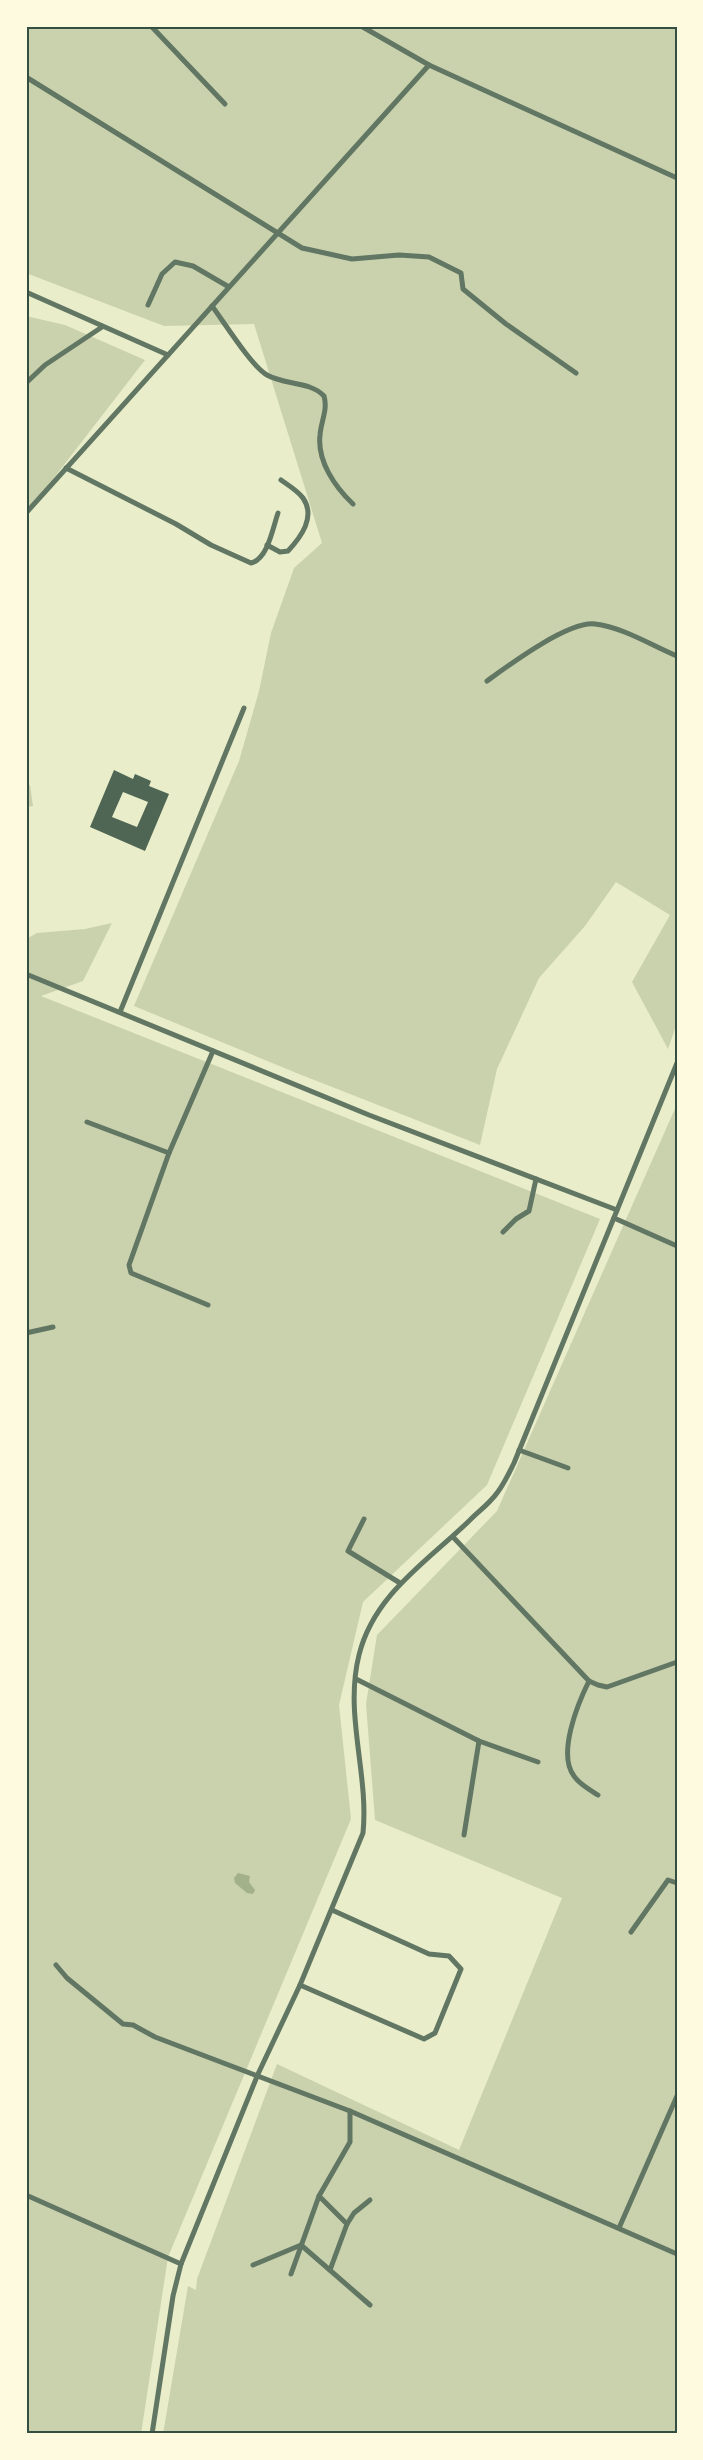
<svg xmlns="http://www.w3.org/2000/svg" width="703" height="2460" viewBox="0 0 703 2460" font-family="'Libre Baskerville',serif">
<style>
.green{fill:#cad2ad}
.water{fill:#a3b18a}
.building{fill:#4f6655;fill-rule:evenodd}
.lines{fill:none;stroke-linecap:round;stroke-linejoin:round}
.minor{stroke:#617663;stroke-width:5}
.neatline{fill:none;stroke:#344e41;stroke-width:2}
</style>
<rect width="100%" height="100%" fill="#e9edc9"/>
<g class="green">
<polygon points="26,26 677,26 677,1023 668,1049 632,982 670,915 616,882 585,926 539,978 497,1069 480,1145 299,1074 134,1006 239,761 259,691 271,633 294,568 322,543 254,324 164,326 26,273"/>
<polygon points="26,316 65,325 145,360 26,514"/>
<polygon points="26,784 30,785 33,806 26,807"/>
<polygon points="112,923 83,981 41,996 600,1219 487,1485 363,1602 339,1705 351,1819 168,2257 141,2434 26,2434 26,939 37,933 85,929"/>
<polygon points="677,1104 677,2434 163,2434 188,2286 196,2290 197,2279 277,2064 459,2150 562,1898 375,1820 366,1704 377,1635 497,1511"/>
</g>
<polygon class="water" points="238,1873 250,1876 249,1882 255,1890 253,1894 247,1893 235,1883 234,1878"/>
<path class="building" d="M114 770 133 779 135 774 151 781 149 786 169 794 145 851 90 827ZM123 792 148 802 137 827 112 817Z"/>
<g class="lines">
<g class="minor">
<polyline points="151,26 225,104"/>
<polyline points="361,26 429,65 677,178"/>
<polyline points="26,77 302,248 352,259 399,255 429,257 461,273 463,289 506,324 576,373"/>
<polyline points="26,292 168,355"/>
<polyline points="148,305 162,274 175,262 193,266 229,287"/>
<path d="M212 306C224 322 252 367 267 375 284 385 310 381 324 396 328 410 321 421 320 435 317 461 335 487 353 504"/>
<polyline points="26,383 45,365 102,327"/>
<path d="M66 468 176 524 211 545 251 563C268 559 273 527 278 513"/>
<polyline points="26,513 429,65"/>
<path d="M267 545 280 552 288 551C301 537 316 517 303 498 298 491 288 485 281 480"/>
<path d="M487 681C509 665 568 621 595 624 622 627 651 645 677 656"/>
<polyline points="26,974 369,1115 617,1210"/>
<polyline points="120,1012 244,708"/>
<polyline points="87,1122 169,1153"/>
<polyline points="614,1218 677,1246"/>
<polyline points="503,1232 516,1219 529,1211 536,1179"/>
<polyline points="208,1305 131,1273 129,1265 169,1153 213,1051"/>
<polyline points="26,1333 53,1327"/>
<polyline points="519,1450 568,1468"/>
<polyline points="364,1519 348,1551 400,1583"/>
<polyline points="453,1537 589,1681 598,1685 607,1687 677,1662"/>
<polyline points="356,1679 479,1741 538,1762"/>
<path d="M589 1681C578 1703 557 1754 574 1776 579 1784 590 1790 598 1795"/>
<polyline points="464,1835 479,1741"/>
<polyline points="631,1932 668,1880 677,1883"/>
<polyline points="56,1965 67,1978 123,2024 133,2025 155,2037 350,2111 677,2254"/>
<polyline points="300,1985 424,2039 435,2033 461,1969 449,1956 429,1954 332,1910"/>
<polyline points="26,2195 181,2264"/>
<polyline points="319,2196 347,2224 330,2270"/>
<polyline points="347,2224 354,2213 370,2200"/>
<polyline points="619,2228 677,2096"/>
<polyline points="253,2265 301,2245 370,2305"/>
<polyline points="291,2274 319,2196 350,2142 350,2111"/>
<path d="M152 2434 173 2296 181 2264 258 2074 300 1985 363 1833C369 1774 344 1714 359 1655 374 1594 428 1561 470 1520 479 1511 490 1503 497 1493 504 1484 509 1473 514 1463L677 1063"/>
</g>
</g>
<rect width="703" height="2460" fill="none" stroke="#fefae0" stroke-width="55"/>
<rect x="28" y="28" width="648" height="2404" class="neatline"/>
</svg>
